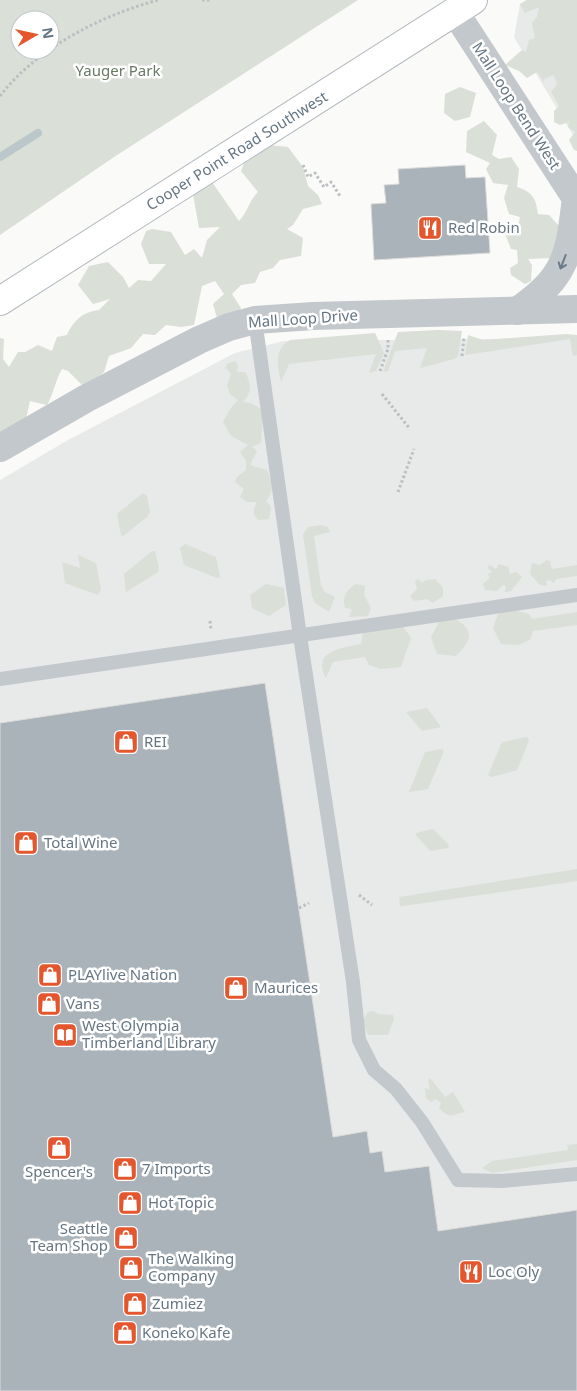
<svg xmlns="http://www.w3.org/2000/svg" width="577" height="1391" viewBox="0 0 577 1391" font-family="'Noto Sans',sans-serif">
<style>
.built{fill:#e8e9e9}
.green{fill:#dadfd7;fill-rule:evenodd}
.lines{fill:none;stroke-linecap:round;stroke-linejoin:round}
.stream{stroke:#bbc7cb;stroke-width:8}
.building{fill:#aab3b9;stroke:#dcdcda}
.secondary-casing{stroke:#b3babf;stroke-width:30}
.path{stroke:#bbbfc2;stroke-width:3;stroke-dasharray:2.5 2.5;stroke-linecap:butt}
.service{stroke:#c3c8cc;stroke-width:14}
.minor{stroke:#c3c8cc;stroke-width:28}
.secondary{stroke:#fff;stroke-width:28}
.oneway{stroke:#6a7a87}
.labels{text-anchor:middle;stroke-width:5;stroke-linejoin:round;paint-order:stroke}
.park-label{font-size:15px;fill:#687a64;stroke:#fff}
.street-label{font-size:15px;fill:#657683;stroke:#fff}
.poi-label{font-size:15px;fill:#657683;stroke:#fff;text-anchor:start}
</style>
<rect width="100%" height="100%" fill="#fafaf8"/>
<g class="built">
<polygon points="527,0 577,0 577,142 514,37 520,4"/>
<polygon points="577,338 577,1391 0,1391 0,480 68,440 235,353 284,341"/>
</g>
<g class="green">
<path d="M0 0H358L114 157 0 235ZM20 20H50V50H20Z"/>
<polygon points="527,0 577,0 577,151 574,150 569,140 575,132 568,127 569,122 560,125 554,122 554,111 559,106 551,92 557,84 554,75 544,79 544,82 537,72 527,78 519,71 505,65 522,50 526,52 529,40 535,38 532,23 537,17 539,7 525,13 520,4"/>
<polygon points="460,87 476,93 470,117 455,121 444,113 445,94"/>
<path d="M484 121 497 135 492 155 499 159 511 157 519 169 517 187C533 192 536 199 538 214L549 215 559 226 553 258 528 259 532 265 531 281 525 284 511 275 510 268 518 263 517 250 511 249 504 231 507 223 518 227 520 217 509 214 504 198 508 185 493 183 486 169 490 163 466 152 467 131Z"/>
<path d="M269 145 288 147 303 167 308 186 318 195 322 204 303 209 293 225 287 229 303 238 301 256 280 260 273 268 260 272 255 283 241 285 232 294 241 308 235 319 217 318 213 304 224 294 215 281 202 286 194 325 181 327 166 325 155 335 143 334 131 348 109 356 104 372 85 388 68 371 62 369C55 381 54 393 47 405L30 401 25 423 0 432V338L4 339 3 359 9 367 18 352H25L38 345 52 351 57 337 67 335C73 321 82 312 99 310L110 299 93 304 78 285 89 266 108 262 123 277 129 288 138 280 151 281 166 264H149L141 244 146 231 152 229 171 232 185 255 194 249 202 258 207 240 220 227 199 228 193 194 212 182 239 221C249 210 248 202 258 192L241 171 248 153Z"/>
<polygon points="438,330 462,331 458,356 454,359 420,368 427,348 395,351 388,371 383,372 398,332"/>
<path d="M375 333 384 353 376 371 369 373 376 354 289 364 281 382C278 366 273 350 290 340Z"/>
<polygon points="566,334 577,335 577,355 573,356 570,339 465,355 468,335 483,340"/>
<path d="M235 361 238 366 237 372H245C252 385 252 391 243 402L251 403 263 410 261 443 252 447 257 451 250 465 267 470C272 482 275 490 266 501L271 507 269 519 258 520C252 513 253 510 257 502H247L240 497 244 489 235 482 237 477 246 470V461L240 452 248 445 231 436 223 422 230 409 238 400 230 394 227 385 231 374 226 368 227 364Z"/>
<polygon points="143,493 147,496 150,512 147,517 123,536 121,535 117,514"/>
<polygon points="321,525 328,527 330,532 314,536 321,586 325,592 335,597 329,612 315,603 312,596 303,535 308,527"/>
<polygon points="185,544 216,557 220,577 217,578 184,565 180,548"/>
<polygon points="152,551 155,551 159,567 158,572 126,592 124,574"/>
<polygon points="78,555 96,563 101,590 98,595 65,583 62,562 80,568"/>
<polygon points="547,560 550,561 552,569 577,565 577,576 556,579 554,583 550,580 546,581 547,586 540,585 530,574 532,563 540,565"/>
<polygon points="499,564 508,567 510,574 516,572 522,577 511,591 505,592 506,586 503,585 497,591 485,590 483,584 490,578 488,574 492,572 487,567 490,565 496,569"/>
<polygon points="418,579 422,583 426,580 435,579 443,588 443,596 433,603 427,599 414,601 410,596 417,589 415,581"/>
<polygon points="266,584 284,588 286,605 269,616 252,608 250,595"/>
<path d="M356 584 365 586 364 595 371 608 368 616 349 617 352 609 345 608C342 597 346 590 356 584Z"/>
<polygon points="510,609 529,614 532,619 577,612 577,625 533,631 530,640 518,645 501,644 493,628 498,614"/>
<path d="M451 616C473 629 475 637 456 656L437 654 431 637 439 622Z"/>
<path d="M385 619 404 628 411 638 401 667 381 669 369 665 365 657 333 662 326 678C312 651 341 648 361 644L363 633Z"/>
<polygon points="427,708 441,727 422,731 406,712"/>
<polygon points="527,737 529,741 517,770 492,777 488,775 502,742"/>
<polygon points="442,749 444,751 428,789 409,792 425,752"/>
<polygon points="433,829 449,845 448,848 430,851 416,835 416,833"/>
<polygon points="577,869 577,881 403,906 400,906 399,897"/>
<polygon points="373,1011 379,1014 393,1015 394,1019 388,1035 368,1035 362,1021 368,1012"/>
<path d="M430 1078 445 1097 453 1092 465 1112C452 1114 451 1120 439 1108L441 1103 436 1099 431 1102 426 1098 425 1088 430 1090 428 1080Z"/>
<polygon points="577,1144 577,1160 492,1173 482,1168 492,1161 568,1150 567,1145"/>
</g>
<g class="lines">
<polyline class="stream" points="0,157 38,133"/>
</g>
<g class="building">
<polygon points="465,165 466,178 485,177 490,253 374,260 371,204 386,203 384,185 399,184 398,169"/>
<polygon points="265,683 333,1137 367,1131 370,1153 382,1151 385,1172 429,1166 438,1231 577,1210 577,1391 0,1391 0,723"/>
</g>
<g class="lines">
<defs>
<polyline id="secondary" points="0,301 473,0"/>
</defs>
<use href="#secondary" class="secondary-casing"/>
<g class="path">
<polyline points="202,0 212,0"/>
<path d="M0 96C37 48 100 16 158 0"/>
<polyline points="303,165 308,177 315,173 324,187 331,182 340,196"/>
<polyline points="462,356 464,337"/>
<polyline points="380,371 388,349 388,339"/>
<polyline points="382,394 410,429"/>
<polyline points="398,492 414,449"/>
<polyline points="210,621 211,630"/>
<polyline points="359,895 372,905"/>
<polyline points="299,908 309,903"/>
</g>
<g class="service">
<polyline points="255,320 300,636 353,982 359,1040 374,1070 396,1089 422,1122 458,1180 502,1181 577,1174"/>
<polyline points="0,679 577,595"/>
</g>
<g class="minor">
<polyline points="455,12 577,200"/>
<path d="M517 311C567 276 569 256 576 198"/>
<polyline points="0,448 87,398 199,340 229,327 255,320 313,316 577,309"/>
</g>
<use href="#secondary" class="secondary"/>
</g>
<defs><path id="oneway-shaft" d="M-6 0H5M1.5-3L5.5 0L1.5 3" fill="none" stroke-width="1.6" stroke-linecap="round" stroke-linejoin="round" transform="scale(1.25)"/></defs>
<use class="oneway" href="#oneway-shaft" transform="translate(563 262) rotate(111)"/>
<defs>
<symbol id="restaurant-square" viewBox="-11 -11 22 22"><rect x="-9" y="-9" width="18" height="18" rx="4" fill="#e4572e" stroke="#fff"/><path d="M-5-6h1v4h1v-4h1v4h1v-4h1v5L-1.5 .5V6h-2V.5L-5-1ZM5-6V6H3V1.5H1.5Q1.5-4 5-6Z" fill="#fff"/></symbol>
<symbol id="shop-square" viewBox="-11 -11 22 22"><rect x="-9" y="-9" width="18" height="18" rx="4" fill="#e4572e" stroke="#fff"/><path d="M-5-2.5h2.3a2.7 3.5 0 0 1 5.4 0H5L5.5 6h-11ZM-1.5-2.5h3a1.5 2.3 0 0 0-3 0Z" fill="#fff"/></symbol>
<symbol id="library-square" viewBox="-11 -11 22 22"><rect x="-9" y="-9" width="18" height="18" rx="4" fill="#e4572e" stroke="#fff"/><path d="M-6-4Q-3-5.5-.7-3.5V5Q-3 3-6 4ZM6-4Q3-5.5 .7-3.5V5Q3 3 6 4Z" fill="#fff"/></symbol>
</defs>
<g fill-rule="evenodd">
<use href="#restaurant-square" x="416" y="214" width="28" height="28"/>
<use href="#shop-square" x="112" y="728" width="28" height="28"/>
<use href="#shop-square" x="12" y="829" width="28" height="28"/>
<use href="#shop-square" x="36" y="961" width="28" height="28"/>
<use href="#shop-square" x="222" y="974" width="28" height="28"/>
<use href="#shop-square" x="35" y="990" width="28" height="28"/>
<use href="#library-square" x="51" y="1021" width="28" height="28"/>
<use href="#shop-square" x="45" y="1134" width="28" height="28"/>
<use href="#shop-square" x="111" y="1155" width="28" height="28"/>
<use href="#shop-square" x="116" y="1189" width="28" height="28"/>
<use href="#shop-square" x="112" y="1224" width="28" height="28"/>
<use href="#shop-square" x="117" y="1254" width="28" height="28"/>
<use href="#restaurant-square" x="457" y="1258" width="28" height="28"/>
<use href="#shop-square" x="121" y="1290" width="28" height="28"/>
<use href="#shop-square" x="111" y="1319" width="28" height="28"/>
</g>
<g class="labels">
<g class="park-label">
<text x="118" y="76">Yauger Park</text>
</g>
<g class="street-label">
<text transform="translate(516 106) rotate(57)" y="5">Mall Loop Bend West</text>
<text transform="translate(237 151) rotate(-32)" y="5">Cooper Point Road Southwest</text>
<text transform="translate(303 319) rotate(-4)" y="5">Mall Loop Drive</text>
</g>
<g class="poi-label">
<text x="448" y="233">Red Robin</text>
<text x="144" y="747">REI</text>
<text x="44" y="848">Total Wine</text>
<text x="68" y="980">PLAYlive Nation</text>
<text x="254" y="993">Maurices</text>
<text x="66" y="1009">Vans</text>
<text x="82" y="1031">West Olympia<tspan x="82" dy="17">Timberland Library</tspan></text>
<text x="142" y="1174">7 Imports</text>
<text x="59" y="1177" text-anchor="middle">Spencer's</text>
<text x="148" y="1208">Hot Topic</text>
<text x="108" y="1234" text-anchor="end">Seattle<tspan x="108" dy="17">Team Shop</tspan></text>
<text x="148" y="1264">The Walking<tspan x="148" dy="17">Company</tspan></text>
<text x="488" y="1277">Loc Oly</text>
<text x="152" y="1309">Zumiez</text>
<text x="142" y="1338">Koneko Kafe</text>
</g>
</g>
<g transform="translate(35 35) rotate(81)"><circle r="24" fill="#ffffff" stroke="#c1c8cd"/>
<path d="M0-4L9 19L0 12L-9 19Z" fill="#e4572e"/>
<text y="-8" font-size="14" font-weight="bold" text-anchor="middle" fill="#657683">N</text>
</g>
</svg>
